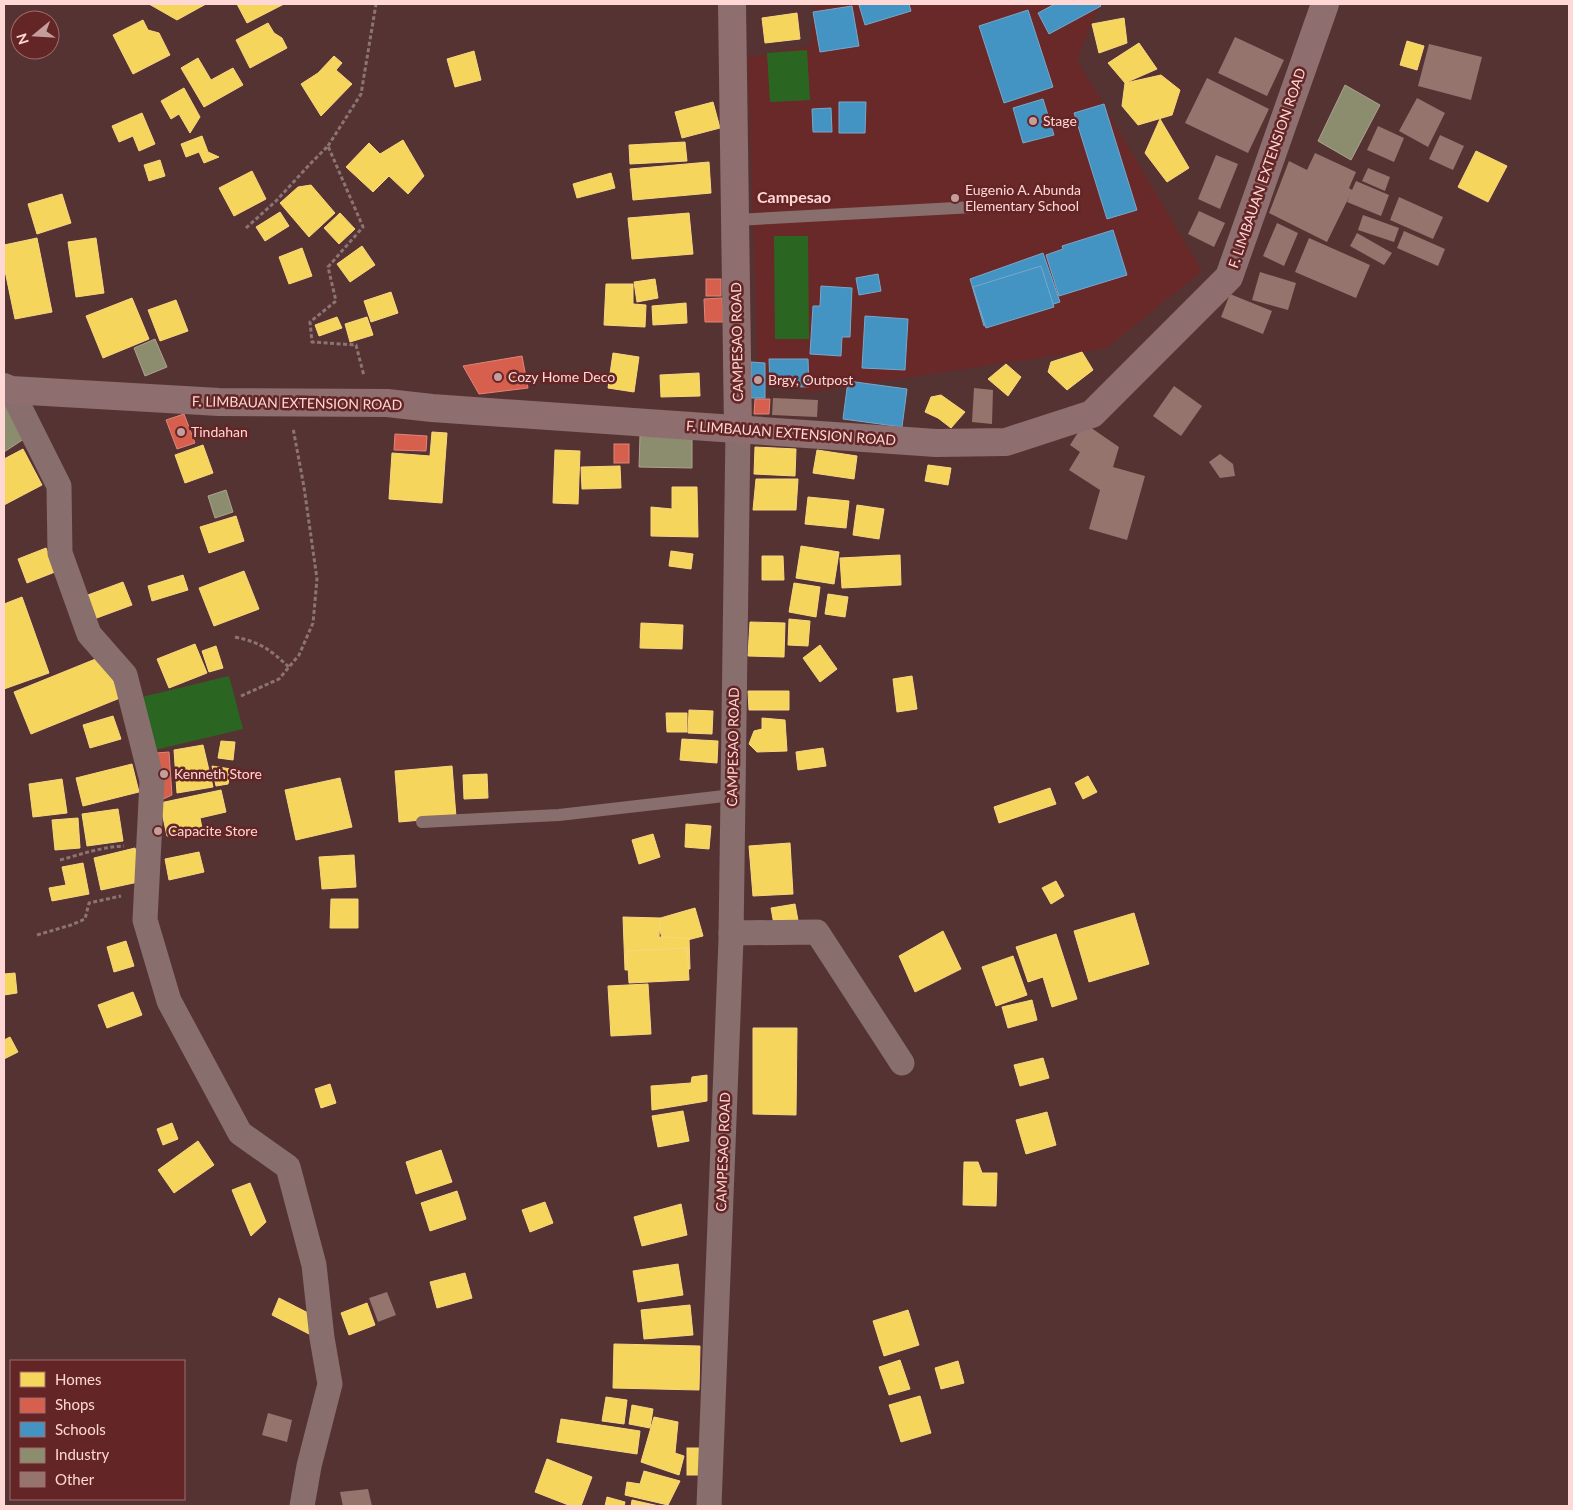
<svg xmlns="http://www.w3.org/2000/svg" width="1573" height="1510" viewBox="0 0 1573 1510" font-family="Lato,sans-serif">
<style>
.built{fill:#6a2929}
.green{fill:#2b6522}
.homes{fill:#f6d55c;stroke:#f9d680}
.shops{fill:#d6604d;stroke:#e28476}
.schools{fill:#4393c3;stroke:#7ba7c8}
.industry{fill:#8c8c6e;stroke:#aea28d}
.building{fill:#95746e}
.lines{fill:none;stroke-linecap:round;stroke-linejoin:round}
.path{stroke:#8d7474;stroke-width:3;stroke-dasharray:4 2.5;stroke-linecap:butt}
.lane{stroke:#896e6e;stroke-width:12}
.street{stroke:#896e6e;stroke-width:25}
.secondary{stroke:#8e6e6e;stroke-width:28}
.poi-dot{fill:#c49e9c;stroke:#632526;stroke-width:2}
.labels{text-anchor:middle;stroke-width:5;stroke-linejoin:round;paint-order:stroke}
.poi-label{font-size:14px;fill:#ffd7d4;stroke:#632526;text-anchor:start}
.street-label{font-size:14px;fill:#ffd7d4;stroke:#632526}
.quarter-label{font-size:16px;font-weight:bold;fill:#ffd7d4;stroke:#632526}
</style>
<rect width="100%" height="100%" fill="#533"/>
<polygon class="built" points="821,4 1100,4 1077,60 1202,271 1107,348 810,392 758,383 748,57 810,46 814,8"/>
<g class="green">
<polygon points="807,50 810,100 770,102 767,53"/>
<polygon points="774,236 808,236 809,339 775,339"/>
<polygon points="229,676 243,729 155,750 142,697"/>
</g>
<g class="homes">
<polygon points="149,4 206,4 177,20"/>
<polygon points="237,4 284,4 247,23"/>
<polygon points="797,13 800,39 765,43 762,18"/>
<polygon points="1124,18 1127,43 1099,53 1092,24"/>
<polygon points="143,20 148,30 159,33 170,55 133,74 113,35"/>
<polygon points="268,23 274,33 282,38 287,48 250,68 236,40"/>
<polygon points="1407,41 1424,46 1417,70 1400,65"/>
<polygon points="1139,43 1157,69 1125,83 1108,63"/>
<polygon points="474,51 481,80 455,87 447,59"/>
<polygon points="334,56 342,63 336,70 352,84 321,116 301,84 318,73"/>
<polygon points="198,58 211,80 233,68 243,85 204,107 181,68"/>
<polygon points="1161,75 1180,90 1172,115 1138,125 1122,106 1125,83"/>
<polygon points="184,88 200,117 190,133 179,114 171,119 161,101"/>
<polygon points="713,102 720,128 682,138 675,112"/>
<polygon points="142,113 155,144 139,151 133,136 119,142 112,126"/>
<polygon points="1160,119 1189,168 1167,182 1145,153"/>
<polygon points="202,136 208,152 219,157 204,163 199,152 186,157 181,144"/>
<polygon points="403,140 424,176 408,194 389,176 373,192 346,167 369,143 380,154"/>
<polygon points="685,142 687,161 630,164 629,145"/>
<polygon points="1476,151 1507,166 1488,202 1458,187"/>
<polygon points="160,160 165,176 149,181 144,165"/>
<polygon points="709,162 711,193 633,200 630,169"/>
<polygon points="252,171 266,199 234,216 219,188"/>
<polygon points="611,173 615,188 577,198 573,184"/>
<polygon points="311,185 335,213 309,237 280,203 298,187"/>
<polygon points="62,194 71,223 37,234 28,204"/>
<polygon points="280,212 289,226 265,241 256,227"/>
<polygon points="340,213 355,229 339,244 324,228"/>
<polygon points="689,213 693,254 632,259 628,218"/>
<polygon points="37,238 52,312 15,319 4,266 4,245"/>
<polygon points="96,238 104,293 76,297 68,242"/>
<polygon points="362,246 375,265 350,282 337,264"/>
<polygon points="302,248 312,276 289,284 279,257"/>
<polygon points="655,279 658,298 637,302 634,282"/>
<polygon points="606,284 633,284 633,304 646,305 645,327 604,325"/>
<polygon points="391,292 398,313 371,322 364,301"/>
<polygon points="132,298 149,339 103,358 86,316"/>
<polygon points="176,300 188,331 160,341 148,310"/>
<polygon points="686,303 687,323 653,325 652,306"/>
<polygon points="337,317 342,328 319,336 315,325"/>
<polygon points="367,317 373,335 350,342 345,324"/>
<polygon points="1082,352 1093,370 1067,390 1048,372 1051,362"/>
<polygon points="613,353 639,357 634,392 608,388"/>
<polygon points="1006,364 1021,377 1008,396 988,379"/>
<polygon points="699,373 700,396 661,397 660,375"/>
<polygon points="941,395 965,412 951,428 938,418 925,412 931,397"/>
<polygon points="432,432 447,433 442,503 389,499 392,453 430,456"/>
<polygon points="203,445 213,473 185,483 175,455"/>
<polygon points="755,447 796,449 795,476 754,474"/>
<polygon points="23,449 42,485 4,505 4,459"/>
<polygon points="555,450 580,451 578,504 553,503"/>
<polygon points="817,450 857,456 854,479 813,473"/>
<polygon points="928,465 951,468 948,485 925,481"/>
<polygon points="620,466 621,488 582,489 581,467"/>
<polygon points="756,479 798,479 796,510 753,510"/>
<polygon points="672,487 697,487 698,537 651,536 651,507 672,509"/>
<polygon points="808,497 849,501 846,528 805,524"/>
<polygon points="857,505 884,509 879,539 853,535"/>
<polygon points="236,516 244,541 209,553 200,527"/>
<polygon points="801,546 839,552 834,584 796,578"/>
<polygon points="46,548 55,572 27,583 18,559"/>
<polygon points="671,551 693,554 691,569 669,566"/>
<polygon points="900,555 901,585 842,588 840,558"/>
<polygon points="762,556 783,556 784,580 762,580"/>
<polygon points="244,571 259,609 214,626 199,588"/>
<polygon points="183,575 188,590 152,601 148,586"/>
<polygon points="123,582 132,605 94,619 85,596"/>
<polygon points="794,583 820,587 816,617 789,612"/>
<polygon points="828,594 848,597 845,617 825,614"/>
<polygon points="22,597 49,673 4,689 4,604"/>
<polygon points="789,619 810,621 808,646 788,645"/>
<polygon points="750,622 785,623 784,657 748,656"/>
<polygon points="641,623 683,625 682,649 640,648"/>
<polygon points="195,644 207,673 169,688 157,659"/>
<polygon points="820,645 837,669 820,682 803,658"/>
<polygon points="216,646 223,668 209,672 202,651"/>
<polygon points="103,656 120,698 31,734 14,692"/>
<polygon points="912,676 917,709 897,712 893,679"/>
<polygon points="748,691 789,691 789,710 749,710"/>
<polygon points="689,710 713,711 712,734 688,733"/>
<polygon points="666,713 687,713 687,732 667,732"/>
<polygon points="113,716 121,739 90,748 83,725"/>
<polygon points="762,718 785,720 787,751 757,752 749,744 754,731 762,729"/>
<polygon points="682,739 718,741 717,763 680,760"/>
<polygon points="221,741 235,742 233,760 218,758"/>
<polygon points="203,745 213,787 177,793 174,750"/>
<polygon points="823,748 826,766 798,770 796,752"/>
<polygon points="132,764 139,792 83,806 76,778"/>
<polygon points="212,766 231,769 228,784 216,786"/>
<polygon points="452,766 456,817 399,822 395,771"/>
<polygon points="487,774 488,798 464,799 463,775"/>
<polygon points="1088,776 1097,792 1083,799 1075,783"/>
<polygon points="340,778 352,827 296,840 285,790"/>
<polygon points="62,779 67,813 33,817 29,784"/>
<polygon points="1050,788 1056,804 999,823 994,807"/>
<polygon points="221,790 226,812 200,818 202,828 167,836 160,803"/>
<polygon points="118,809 123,841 87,846 82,814"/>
<polygon points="78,818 80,848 55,850 52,820"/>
<polygon points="686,824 711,826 709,849 685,847"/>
<polygon points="653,834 660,857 639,864 632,840"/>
<polygon points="790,843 793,894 753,896 749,846"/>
<polygon points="135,848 143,881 101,890 94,858"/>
<polygon points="199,852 204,872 169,880 165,859"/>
<polygon points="354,855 356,887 322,889 319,857"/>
<polygon points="83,863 89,894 52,901 49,888 66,885 62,867"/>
<polygon points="1056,881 1064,896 1051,904 1042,888"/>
<polygon points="331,899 358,899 358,928 330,928"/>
<polygon points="795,904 799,926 775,930 771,908"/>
<polygon points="695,908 703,936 664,946 657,919"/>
<polygon points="1134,913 1149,964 1089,982 1074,931"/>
<polygon points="623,917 660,918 659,937 689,938 690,969 625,970"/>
<polygon points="943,931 961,969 915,992 899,956"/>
<polygon points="1056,934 1077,999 1052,1007 1043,977 1028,982 1016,947"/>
<polygon points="126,941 134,966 114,972 107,947"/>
<polygon points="687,948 689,980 629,983 627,951"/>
<polygon points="1013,956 1027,995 996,1006 982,967"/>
<polygon points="15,973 17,993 4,995 4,974"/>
<polygon points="648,984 651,1034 611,1036 608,986"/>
<polygon points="133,992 142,1015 107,1028 98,1005"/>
<polygon points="1032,1000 1037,1020 1008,1028 1002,1007"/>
<polygon points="753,1028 797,1028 796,1115 753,1114"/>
<polygon points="10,1037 18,1052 4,1059 4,1040"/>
<polygon points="1043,1058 1049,1078 1020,1086 1014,1065"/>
<polygon points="707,1075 707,1101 652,1110 651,1086 691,1083 692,1077"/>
<polygon points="330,1084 336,1103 321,1108 315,1089"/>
<polygon points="683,1111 689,1141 658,1147 652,1116"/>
<polygon points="1047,1112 1056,1145 1026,1154 1016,1120"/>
<polygon points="172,1123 178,1139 163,1145 157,1129"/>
<polygon points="198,1141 214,1165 174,1193 158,1170"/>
<polygon points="441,1150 452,1182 416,1194 406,1162"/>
<polygon points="964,1162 978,1162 982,1173 997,1173 996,1206 963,1205"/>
<polygon points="250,1183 266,1222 251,1236 232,1190"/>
<polygon points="457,1191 466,1219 430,1231 421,1203"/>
<polygon points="545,1202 553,1223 530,1232 522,1210"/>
<polygon points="681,1204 687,1235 642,1246 634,1217"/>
<polygon points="678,1264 683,1295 638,1302 633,1271"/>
<polygon points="465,1273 472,1298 437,1308 430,1282"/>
<polygon points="279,1298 316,1317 309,1334 272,1315"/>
<polygon points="367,1303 375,1325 349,1335 341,1313"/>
<polygon points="690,1305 693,1335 644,1339 641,1310"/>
<polygon points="908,1310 919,1345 884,1356 873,1321"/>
<polygon points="614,1344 700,1346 699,1390 613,1388"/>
<polygon points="900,1360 910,1389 889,1395 879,1367"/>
<polygon points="958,1361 964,1383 941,1389 935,1368"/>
<polygon points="920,1396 931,1433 901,1442 889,1405"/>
<polygon points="606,1397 627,1400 624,1424 602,1421"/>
<polygon points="632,1405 653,1409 650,1428 629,1424"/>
<polygon points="654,1417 678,1422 675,1453 684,1456 679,1475 641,1462"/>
<polygon points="561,1419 640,1431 637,1454 557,1442"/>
<rect x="687" y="1448" width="15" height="27"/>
<polygon points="547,1459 592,1477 581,1506 571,1506 535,1492"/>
<polygon points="644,1471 680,1481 668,1505 625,1495 627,1482 640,1484"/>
<polygon points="607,1497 625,1502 624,1506 605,1506"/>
<polygon points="632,1500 659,1506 631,1506"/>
</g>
<g class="shops">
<rect x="706" y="279" width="15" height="17"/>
<polygon points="722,298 723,322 705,322 704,299"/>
<polygon points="522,356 528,388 479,394 463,366"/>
<polygon points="755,399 770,399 769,414 754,414"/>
<polygon points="184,414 195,443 177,449 166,420"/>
<polygon points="395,434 427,436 426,451 394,450"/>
<rect x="614" y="444" width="15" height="19"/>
<polygon points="169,752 172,795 159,801 156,753"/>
</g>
<g class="schools">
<polygon points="863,4 909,4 911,11 865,25 859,5"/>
<polygon points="1055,4 1099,4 1101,6 1049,34 1038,13"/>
<polygon points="852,6 859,46 820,52 813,12"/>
<polygon points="1028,10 1053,87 1004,103 979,26"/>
<polygon points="1043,99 1054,135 1023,143 1013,108"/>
<polygon points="839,102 866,102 865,133 839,133"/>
<polygon points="1104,104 1137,210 1107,219 1074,113"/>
<polygon points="831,108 832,132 813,132 812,109"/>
<polygon points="1113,230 1127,275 1059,296 1046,255 1063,249 1062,246"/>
<polygon points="1043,253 1060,302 984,326 970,279"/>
<polygon points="1041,266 1054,307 986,328 973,287"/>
<polygon points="878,274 881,291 859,295 856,278"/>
<polygon points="821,286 852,288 850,337 842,337 841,356 810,354 813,306 820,306"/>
<polygon points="865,316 908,319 905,370 862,368"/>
<polygon points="769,359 808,359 809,387 770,386"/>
<polygon points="751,362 765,363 765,398 751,398"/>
<polygon points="848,381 907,389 902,427 843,419"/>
</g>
<g class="industry">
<polygon points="1345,85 1380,105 1351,160 1318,141"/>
<polygon points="155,339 167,367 145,376 134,348"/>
<polygon points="4,399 27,437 4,452"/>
<polygon points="640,436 692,438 692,468 639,467"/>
<polygon points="226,490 233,512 215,518 208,496"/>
</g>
<g class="building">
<polygon points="1235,37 1284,60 1267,96 1218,73"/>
<polygon points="1429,44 1482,57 1471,100 1418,86"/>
<polygon points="1207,78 1269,109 1248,153 1185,123"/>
<polygon points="1417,98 1445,113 1428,147 1399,131"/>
<polygon points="1378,126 1404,138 1394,162 1367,150"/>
<polygon points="1440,135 1464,146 1453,170 1429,159"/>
<polygon points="1315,153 1356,172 1349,188 1352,190 1356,181 1389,195 1381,216 1347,202 1350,195 1327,242 1269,213 1289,161 1307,170"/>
<polygon points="1216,155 1238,164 1220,209 1198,199"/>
<polygon points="1368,168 1390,177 1385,191 1362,181"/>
<polygon points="1399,197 1443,217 1433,239 1390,220"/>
<polygon points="1199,211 1225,223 1214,247 1188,234"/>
<polygon points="1363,215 1399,228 1394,242 1358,230"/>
<polygon points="1277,223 1298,233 1284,266 1263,256"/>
<polygon points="1404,231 1445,249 1438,266 1397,248"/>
<polygon points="1357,233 1392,253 1384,265 1350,246"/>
<polygon points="1309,238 1370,265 1356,298 1295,272"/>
<polygon points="1260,272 1296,283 1288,310 1252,300"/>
<polygon points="1230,294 1272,311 1263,334 1221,317"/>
<polygon points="1174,386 1202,406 1181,436 1153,416"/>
<polygon points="974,388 993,390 992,424 972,422"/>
<polygon points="773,398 818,400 817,417 772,415"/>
<polygon points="1084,423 1119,447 1113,467 1145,476 1127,540 1089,529 1100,490 1069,470 1080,452 1070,445"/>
<polygon points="1220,454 1233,464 1235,476 1220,478 1209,462"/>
<polygon points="387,1292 396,1315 378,1322 369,1298"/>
<polygon points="268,1413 292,1420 287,1442 262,1435"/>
<polygon points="368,1489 372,1506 343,1506 340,1492"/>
</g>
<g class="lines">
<g class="path">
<polyline points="328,146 361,94 376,4"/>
<polyline points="246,228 276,201 311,163 328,146 363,227 328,267 336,301 310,322 312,342 356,345 364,376"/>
<path d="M235 637C262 643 269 649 289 667"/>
<polyline points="241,696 279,679 299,655 313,623 317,579 304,487 293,428"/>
<path d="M60 860C82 854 101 847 124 846"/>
<polyline points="37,935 71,925 85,919 89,903 121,896"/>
</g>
<g class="lane">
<polyline points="735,220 974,207"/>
<polyline points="422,822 559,815 733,795"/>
</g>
<g class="street">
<polyline points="11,390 59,486 60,553 89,634 125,675 152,781 145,920 169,1001 240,1133 288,1167 314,1265 322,1338 330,1384 309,1466 302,1506"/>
<polyline points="731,933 817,932 902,1063"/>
<polyline points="709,1506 731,939 738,430"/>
</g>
<g class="secondary">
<polyline points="732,4 738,430"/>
<polyline points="4,387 11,390 219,402 387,403 432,408 936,443 1006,442 1092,414 1229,277 1325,4"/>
</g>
</g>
<g class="poi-dot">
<circle cx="1033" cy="121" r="5"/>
<circle cx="955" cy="198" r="5"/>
<circle cx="498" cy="377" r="5"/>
<circle cx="758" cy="380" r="5"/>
<circle cx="181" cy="432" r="5"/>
<circle cx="164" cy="774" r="5"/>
<circle cx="158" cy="831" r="5"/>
</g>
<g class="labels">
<g class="poi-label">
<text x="1043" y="126">Stage</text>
<text x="965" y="195">Eugenio A. Abunda<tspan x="965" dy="16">Elementary School</tspan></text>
<text x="508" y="382">Cozy Home Deco</text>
<text x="768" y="385">Brgy, Outpost</text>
<text x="191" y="437">Tindahan</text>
<text x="174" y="779">Kenneth Store</text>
<text x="168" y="836">Capacite Store</text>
</g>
<g class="street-label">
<text transform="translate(1267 168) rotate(-71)" y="5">F. LIMBAUAN EXTENSION ROAD</text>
<text transform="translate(737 342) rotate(-91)" y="5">CAMPESAO ROAD</text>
<text transform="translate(297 403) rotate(1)" y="5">F. LIMBAUAN EXTENSION ROAD</text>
<text transform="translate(791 433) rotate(4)" y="5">F. LIMBAUAN EXTENSION ROAD</text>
<text transform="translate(733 747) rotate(-89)" y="5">CAMPESAO ROAD</text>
<text transform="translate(723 1152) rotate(-88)" y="5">CAMPESAO ROAD</text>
</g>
<g class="quarter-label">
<text x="794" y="203">Campesao</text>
</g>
</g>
<rect width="1573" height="1510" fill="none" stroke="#ffd7d4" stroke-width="10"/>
<rect x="10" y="1360" width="175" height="140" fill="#632526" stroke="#a16c6c"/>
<rect x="20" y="1372" width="25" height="15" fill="#f6d55c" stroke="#a16c6c"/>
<text x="55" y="1385" font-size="15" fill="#ffd7d4">Homes</text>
<rect x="20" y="1398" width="25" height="15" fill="#d6604d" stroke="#a16c6c"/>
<text x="55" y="1410" font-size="15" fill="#ffd7d4">Shops</text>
<rect x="20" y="1422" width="25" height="15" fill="#4393c3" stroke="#a16c6c"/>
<text x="55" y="1435" font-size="15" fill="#ffd7d4">Schools</text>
<rect x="20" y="1448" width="25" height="15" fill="#8c8c6e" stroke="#a16c6c"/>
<text x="55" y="1460" font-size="15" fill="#ffd7d4">Industry</text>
<rect x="20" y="1472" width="25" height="15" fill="#95746e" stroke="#a16c6c"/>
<text x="55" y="1485" font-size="15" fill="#ffd7d4">Other</text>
<g transform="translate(35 35) rotate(252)"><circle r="24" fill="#632526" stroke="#a16c6c"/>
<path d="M0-4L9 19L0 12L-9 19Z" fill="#c49e9c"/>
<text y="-8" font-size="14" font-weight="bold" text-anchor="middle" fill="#ffd7d4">N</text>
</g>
</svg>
